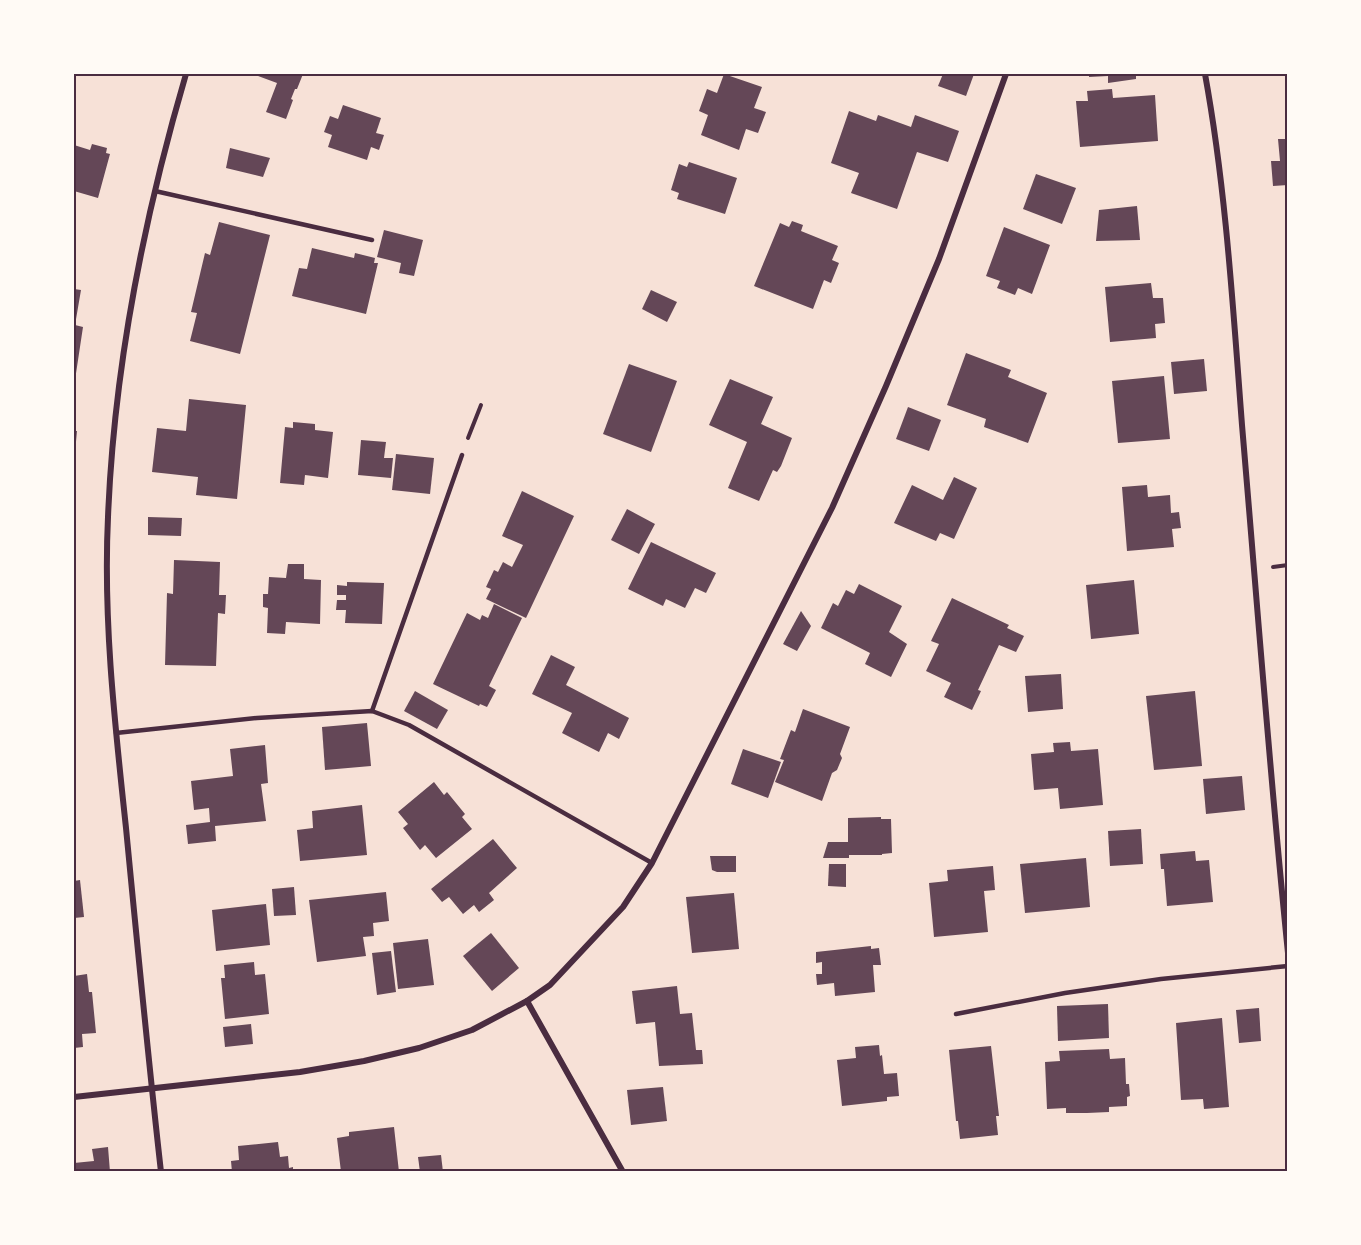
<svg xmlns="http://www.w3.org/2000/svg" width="1361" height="1245" viewBox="0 0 1361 1245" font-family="Helvetica,sans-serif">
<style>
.building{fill:#644757}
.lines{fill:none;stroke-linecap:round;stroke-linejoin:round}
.path{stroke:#4a2c40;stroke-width:4}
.service{stroke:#4a2c40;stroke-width:4.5}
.minor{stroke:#4a2c40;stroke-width:6}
.neatline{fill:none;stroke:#4a2c40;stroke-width:2}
</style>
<rect width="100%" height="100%" fill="#f7e1d7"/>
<g class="building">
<polygon points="253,74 303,74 297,89 295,89 291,99 293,100 286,119 266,112 277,83"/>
<polygon points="724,74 762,87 754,108 766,112 758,133 746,129 739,150 701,135 708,115 699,111 707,89 717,93"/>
<polygon points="943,74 974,74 966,96 938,86"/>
<polygon points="1089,74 1136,74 1136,79 1108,83 1108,76 1089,77"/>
<polygon points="1112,89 1113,98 1155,95 1158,141 1080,147 1076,101 1088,101 1087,91"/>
<polygon points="343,105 381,118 376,133 384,135 379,150 371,147 367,160 328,147 332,135 324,132 330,116 338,119"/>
<polygon points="849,111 876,121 878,115 911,127 915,115 959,131 948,162 917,152 897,209 851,193 859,173 831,163"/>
<polygon points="1278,139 1288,139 1288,185 1273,186 1271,161 1280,161"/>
<polygon points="92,144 107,148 106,153 110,154 98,198 74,191 74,145 90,150"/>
<polygon points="230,148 270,158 263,177 226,168"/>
<polygon points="689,162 737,178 725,214 677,199 679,193 671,190 679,164 687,167"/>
<polygon points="1036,174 1076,188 1062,224 1023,209"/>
<polygon points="1137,206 1140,240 1096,241 1099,210"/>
<polygon points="792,221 803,225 801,231 838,246 832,260 839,263 831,283 824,280 813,309 754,286 780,223 789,227"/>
<polygon points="219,222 270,235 240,354 190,341 197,313 191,312 205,253 210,255"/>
<polygon points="1004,227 1050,245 1032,294 1018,288 1015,295 997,288 1000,281 986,276"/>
<polygon points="384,230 423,240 414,276 399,273 401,263 377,257"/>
<polygon points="312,248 354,258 355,253 375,258 374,263 378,263 366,314 292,296 299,268 307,269"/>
<polygon points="1151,283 1153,298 1163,298 1165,323 1155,324 1156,338 1110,342 1105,287"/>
<polygon points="74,289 81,290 75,325 83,327 75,380"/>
<polygon points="651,290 677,302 667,322 642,309"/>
<polygon points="966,353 1011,370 1008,377 1047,393 1028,443 984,427 986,419 947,405"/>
<polygon points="1204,359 1207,391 1174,394 1171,362"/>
<polygon points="629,364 677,381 651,452 603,434"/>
<polygon points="1164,376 1170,439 1118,443 1112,381"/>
<polygon points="730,379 773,397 761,424 792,438 781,466 777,472 773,470 759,501 728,488 747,442 709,425"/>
<polygon points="189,399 246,405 237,499 196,495 198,477 152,472 157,428 186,431"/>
<polygon points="908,407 941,420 929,451 896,439"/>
<polygon points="293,422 315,424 315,430 333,432 328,478 305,475 304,485 280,483 285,427 293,428"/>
<polygon points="74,431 77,431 75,452 74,452"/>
<polygon points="361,440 386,442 384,458 393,458 391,478 358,475"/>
<polygon points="396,454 434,458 430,494 392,490"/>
<polygon points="954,477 977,488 954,539 940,533 936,541 894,523 912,485 943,500"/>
<polygon points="1147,485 1148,497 1170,495 1171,513 1179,512 1181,528 1172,529 1174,547 1127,551 1122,487"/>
<polygon points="522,491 574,516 526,618 486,599 491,589 486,587 494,570 498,572 503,562 512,567 523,545 502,536"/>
<polygon points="627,509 655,524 639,554 611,540"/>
<polygon points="148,517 182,518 181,536 148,535"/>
<polygon points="651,542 716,573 706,593 695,588 685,608 666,599 663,606 628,589"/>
<polygon points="174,560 220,562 219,595 226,595 225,614 218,613 216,666 165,665 167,593 173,594"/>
<polygon points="288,564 304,564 304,579 321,580 320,624 286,622 285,634 267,633 268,608 263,607 263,594 268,594 269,577 286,578"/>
<polygon points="1134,580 1139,634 1091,639 1086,585"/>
<polygon points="347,582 384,583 382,624 345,623 346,610 336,610 337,600 346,600 346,595 337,595 337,585 347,586"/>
<polygon points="859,584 902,606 889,632 907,644 891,677 865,664 870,653 821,628 833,603 838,606 846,590 854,594"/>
<polygon points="952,598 1009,625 1007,628 1024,636 1016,652 999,645 978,690 981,691 972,710 944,697 951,683 926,671 939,644 931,641"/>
<polygon points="494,604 522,618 489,686 496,690 487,707 480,704 479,706 433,684 467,613 480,620 482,615 488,618"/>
<polygon points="801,611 811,626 797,651 783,644"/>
<polygon points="551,655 575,667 566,685 629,718 619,739 608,733 599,752 562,733 572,713 532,694"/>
<polygon points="1061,674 1063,709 1028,712 1025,676"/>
<polygon points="415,691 448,710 437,729 404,711"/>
<polygon points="1195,691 1202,766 1154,770 1146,696"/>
<polygon points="803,709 850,727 840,754 842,758 837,770 832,773 822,801 775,782 784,760 780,759 791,730 795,732"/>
<polygon points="367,723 371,766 325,770 322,727"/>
<polygon points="1070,742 1071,751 1098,749 1103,805 1060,809 1058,788 1034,790 1031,754 1054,752 1053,743"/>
<polygon points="265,745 268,783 261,784 266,821 215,826 216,841 188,844 186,825 210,822 209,808 194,810 191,781 233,776 230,749"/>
<polygon points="743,749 781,762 768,798 731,784"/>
<polygon points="1242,776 1245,810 1206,814 1203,779"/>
<polygon points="434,782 444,795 447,792 465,814 462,817 472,829 436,858 425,845 420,850 403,828 408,824 398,812"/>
<polygon points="362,805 367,855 300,861 297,830 313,828 312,811"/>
<polygon points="881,817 881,819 891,819 892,853 882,854 882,855 849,855 849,858 823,858 828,842 848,842 848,818"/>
<polygon points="1141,829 1143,864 1110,866 1108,831"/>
<polygon points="493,839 517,868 489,893 494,900 479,912 474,905 463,914 449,897 442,902 431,889"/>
<polygon points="1195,851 1196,861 1209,860 1213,902 1167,906 1164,869 1161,869 1160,854"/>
<polygon points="710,856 736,856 736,872 717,872 712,870"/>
<polygon points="1086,858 1090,907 1025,913 1020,864"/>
<polygon points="829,864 846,864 846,887 828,886"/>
<polygon points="993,866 995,890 984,891 988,932 934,937 929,883 948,881 947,870"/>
<polygon points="80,880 84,917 74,918 74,881"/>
<polygon points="294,887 296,915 274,916 272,889"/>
<polygon points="386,892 389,921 373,923 374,936 363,937 366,956 317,962 309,900"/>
<polygon points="734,893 739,949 692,953 686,897"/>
<polygon points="266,904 270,945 216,951 212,910"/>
<polygon points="491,933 519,968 492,991 463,956"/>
<polygon points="428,939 434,985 398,989 393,943"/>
<polygon points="871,946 871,949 879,948 881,965 873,965 875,992 835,996 834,983 817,985 816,974 822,974 822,962 816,963 816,952"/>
<polygon points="391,951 396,992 377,995 372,953"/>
<polygon points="254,962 255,975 265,974 269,1014 225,1019 221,978 225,978 224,965"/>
<polygon points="87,974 89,992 92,992 96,1033 82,1034 83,1047 74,1048 74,976"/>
<polygon points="677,986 680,1014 692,1013 696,1050 702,1050 703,1064 659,1066 655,1022 636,1024 632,991"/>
<polygon points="1108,1004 1109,1038 1058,1041 1057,1006"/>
<polygon points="1259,1008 1261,1041 1239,1043 1236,1010"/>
<polygon points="1222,1018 1229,1107 1204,1109 1203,1099 1181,1100 1176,1023"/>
<polygon points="251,1024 253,1044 225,1047 223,1027"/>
<polygon points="879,1045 880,1056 882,1055 884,1074 897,1073 899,1096 887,1097 887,1101 842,1106 837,1060 856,1058 855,1047"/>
<polygon points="991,1046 999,1116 996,1116 998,1135 960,1139 958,1121 956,1121 949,1050"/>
<polygon points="1109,1049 1110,1059 1125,1058 1126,1084 1129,1084 1130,1096 1127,1097 1127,1106 1109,1107 1109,1112 1087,1113 1066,1113 1066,1108 1047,1109 1045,1062 1060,1061 1059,1051"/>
<polygon points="663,1087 667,1121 631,1125 627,1090"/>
<polygon points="394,1127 399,1172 341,1172 337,1138 349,1136 349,1132"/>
<polygon points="278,1142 280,1157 288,1156 289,1168 293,1167 293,1172 232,1172 231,1161 239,1160 238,1146"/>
<polygon points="108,1147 110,1172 74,1172 74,1163 94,1161 92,1149"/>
<polygon points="441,1155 443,1172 420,1172 418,1157"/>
</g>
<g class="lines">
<g class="path">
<polyline points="468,438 481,405"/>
<polyline points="1273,567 1288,565"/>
</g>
<g class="service">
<polyline points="155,191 372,240"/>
<polyline points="372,711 462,455"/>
<polyline points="116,733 257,718 372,711 409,725 652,863"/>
<polyline points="956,1014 1065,993 1161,979 1288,966"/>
</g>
<g class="minor">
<path d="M1205 74C1226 189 1233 308 1242 425 1257 601 1270 777 1288 953"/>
<polyline points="527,1001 623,1172"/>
<polyline points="74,1097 300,1072 364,1061 419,1048 472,1030 527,1001 550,985 623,907 652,863 832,508 886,386 939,259 1006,74"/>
<path d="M161 1172C148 1057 137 942 126 828 115 725 103 620 108 517 114 366 144 217 186 74"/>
</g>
</g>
<rect width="1361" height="1245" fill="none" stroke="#fffaf5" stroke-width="150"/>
<rect x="75" y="75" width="1211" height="1095" class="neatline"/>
</svg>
